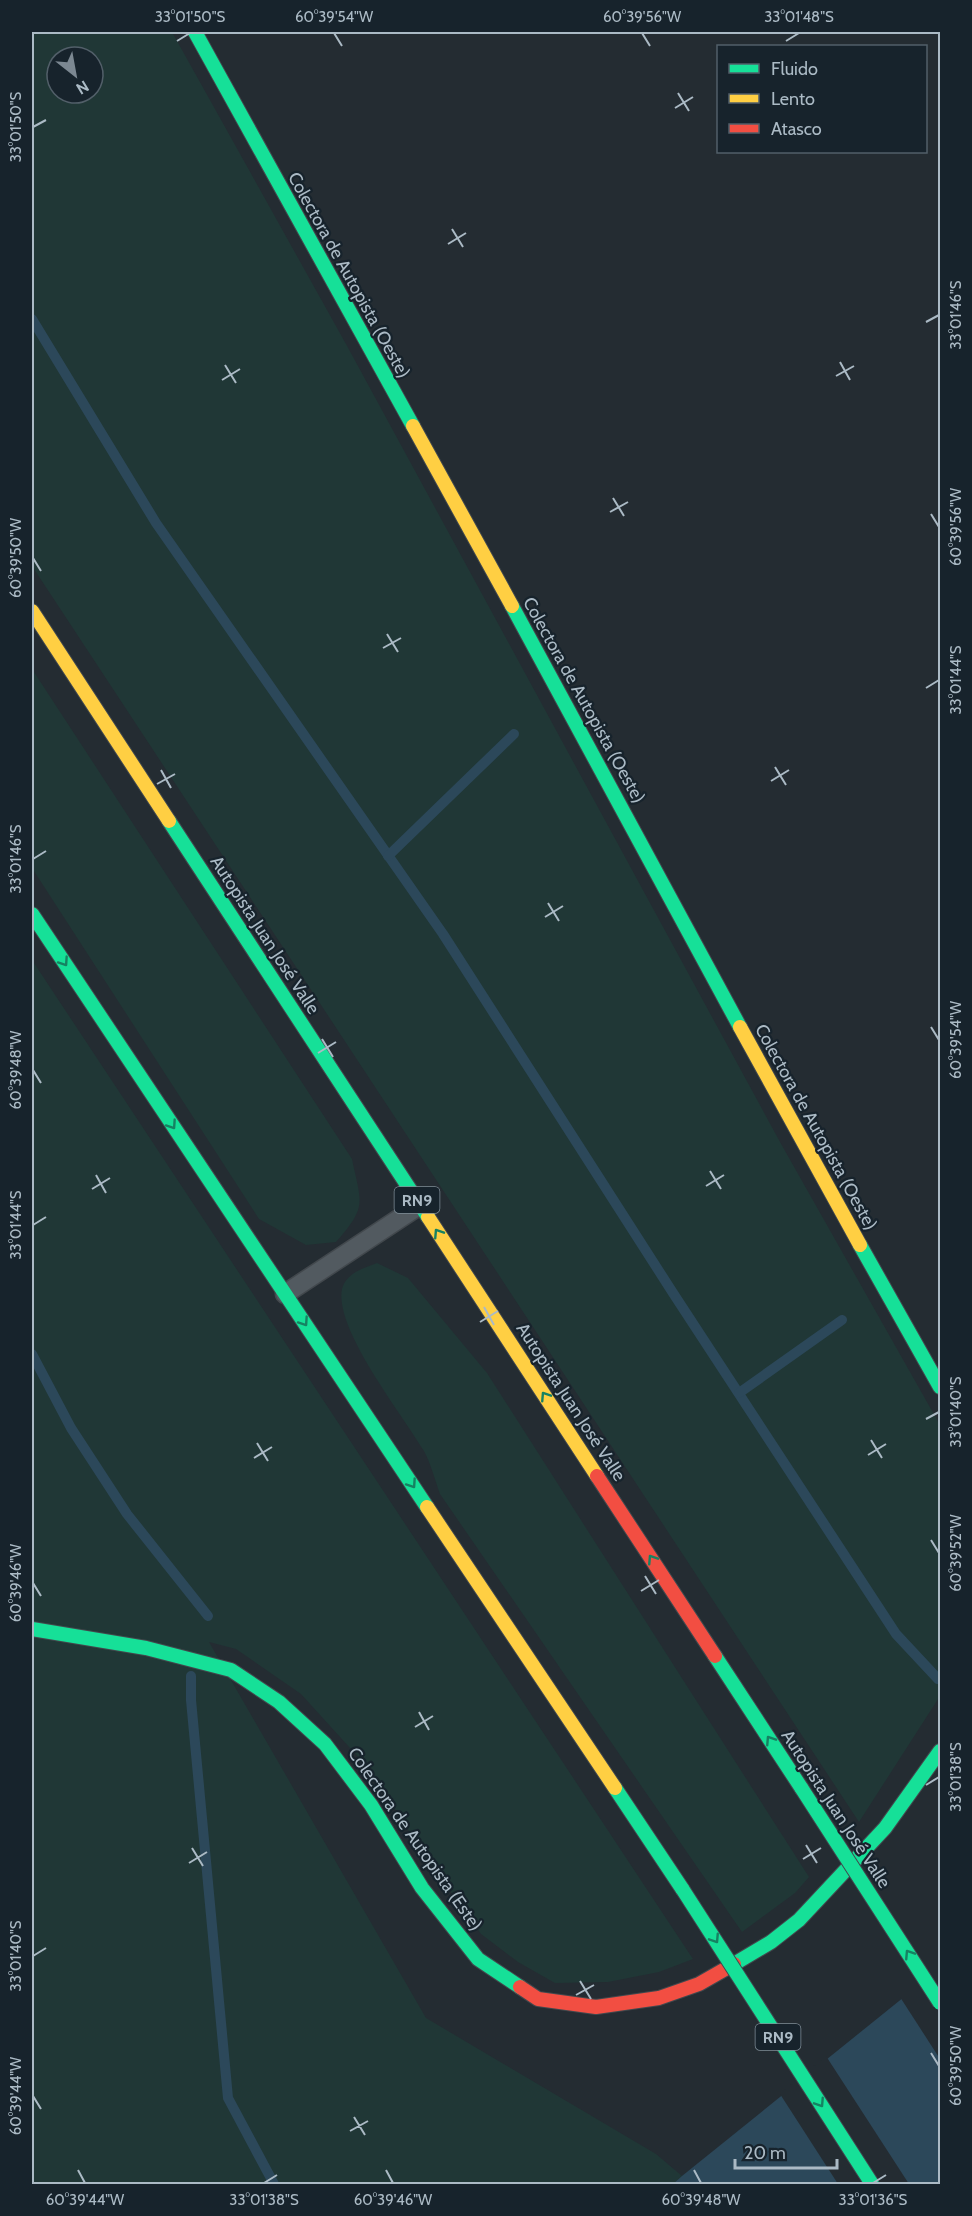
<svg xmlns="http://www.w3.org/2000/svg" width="972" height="2216" viewBox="0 0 972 2216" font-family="Cabin,sans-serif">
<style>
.green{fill:#203736;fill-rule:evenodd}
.water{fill:#2c485a}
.pier{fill:#242c32}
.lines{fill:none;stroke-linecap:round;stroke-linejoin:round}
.stream{stroke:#2c485a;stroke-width:10}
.lane-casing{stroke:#42484d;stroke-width:21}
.fast-casing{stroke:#42484d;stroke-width:16}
.slow-casing{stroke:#42484d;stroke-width:16}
.jam-casing{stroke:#42484d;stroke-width:16}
.lane{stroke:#525a60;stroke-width:18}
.fast{stroke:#16e098;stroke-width:14}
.slow{stroke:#ffcf43;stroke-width:14}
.jam{stroke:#f24e42;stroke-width:14}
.fast-bridge-casing{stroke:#40484e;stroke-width:16;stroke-linecap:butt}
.fast-bridge{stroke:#16e098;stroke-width:14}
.oneway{stroke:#168262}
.ticks{fill:none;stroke:#abbac5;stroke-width:2}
.labels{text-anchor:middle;stroke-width:4.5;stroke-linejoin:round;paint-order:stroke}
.shield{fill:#17232c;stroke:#7f8d97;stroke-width:1.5}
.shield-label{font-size:16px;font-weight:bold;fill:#abbac5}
.street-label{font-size:18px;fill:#abbac5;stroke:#17232c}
.neatline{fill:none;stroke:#abbac5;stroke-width:2}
.ticks-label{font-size:15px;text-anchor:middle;fill:#abbac5}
</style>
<rect width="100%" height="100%" fill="#242c32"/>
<g class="green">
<path d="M32 32H172L346 344 780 1142 940 1425V1696L859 1822 32 566ZM57 57H93V93H57Z"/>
<path d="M32 669 352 1159C361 1203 368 1206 336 1242L306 1245 259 1219 32 868Z"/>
<polygon points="32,960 693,1959 659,1972 608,1982 555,1983 518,1962 481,1934 423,1853 370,1770 301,1694 236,1649 209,1642 426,2018 656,2154 682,2176 673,2184 32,2184"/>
<path d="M377 1263 408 1278 487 1373 809 1877 795 1893 742 1932 440 1494C435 1480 431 1464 424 1451 403 1415 334 1329 342 1289 346 1273 364 1268 377 1263Z"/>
</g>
<polygon class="water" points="940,1968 940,2184 673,2184 682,2176"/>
<g class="pier">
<polygon points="940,1965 940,2059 900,1997"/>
<polygon points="826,2056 909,2184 838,2184 780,2094"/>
</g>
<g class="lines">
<g class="stream">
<polyline points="32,319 156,523 443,934 673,1293 896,1634 938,1679"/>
<polyline points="388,856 514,734"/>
<polyline points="32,1354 71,1428 127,1514 208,1616"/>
<polyline points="739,1393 842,1320"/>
<polyline points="191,1676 191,1700 228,2098 274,2184"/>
</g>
<defs>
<polyline id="lane" points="285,1294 420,1205"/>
<g id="fast">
<polyline points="195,32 413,426"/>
<polyline points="512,606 740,1027"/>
<polyline points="169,821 428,1217"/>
<polyline points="32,914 427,1507"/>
<polyline points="860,1245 940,1387"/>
<polyline points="32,1629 146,1648 231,1670 279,1702 325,1744 371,1805 422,1888 478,1959 520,1987"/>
<polyline points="715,1656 802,1789"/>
<polyline points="615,1788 683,1890"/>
<polyline points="734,1964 771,1942 799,1920 885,1828 940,1751"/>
</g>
<g id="slow">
<polyline points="413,426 512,606"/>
<polyline points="32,611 169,821"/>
<polyline points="740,1027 860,1245"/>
<polyline points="428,1217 597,1476"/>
<polyline points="427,1507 615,1788"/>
</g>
<g id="jam">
<polyline points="597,1476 715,1656"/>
<polyline points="520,1987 538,1999 596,2007 659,1998 699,1984 734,1964"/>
</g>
</defs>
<use href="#lane" class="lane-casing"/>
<use href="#fast" class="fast-casing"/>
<use href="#slow" class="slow-casing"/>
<use href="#jam" class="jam-casing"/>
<use href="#lane" class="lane"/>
<use href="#fast" class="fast"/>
<use href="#slow" class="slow"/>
<use href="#jam" class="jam"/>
<defs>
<g id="fast-bridge">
<polyline points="802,1789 940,2003"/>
<polyline points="683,1890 872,2184"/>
</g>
</defs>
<use href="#fast-bridge" class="fast-bridge-casing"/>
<use href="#fast-bridge" class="fast-bridge"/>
</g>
<defs><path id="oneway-chevron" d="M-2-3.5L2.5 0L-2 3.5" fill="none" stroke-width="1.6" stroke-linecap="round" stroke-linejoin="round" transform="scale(1.5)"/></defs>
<g class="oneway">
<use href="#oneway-chevron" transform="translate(64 962) rotate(56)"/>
<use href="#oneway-chevron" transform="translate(172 1125) rotate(56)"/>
<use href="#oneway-chevron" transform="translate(438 1233) rotate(-123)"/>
<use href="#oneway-chevron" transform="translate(304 1322) rotate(56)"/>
<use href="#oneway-chevron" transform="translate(545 1396) rotate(-123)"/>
<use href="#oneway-chevron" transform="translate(412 1484) rotate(56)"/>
<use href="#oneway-chevron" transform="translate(652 1559) rotate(-123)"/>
<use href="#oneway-chevron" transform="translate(770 1740) rotate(-123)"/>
<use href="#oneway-chevron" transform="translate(715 1939) rotate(57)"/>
<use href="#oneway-chevron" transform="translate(909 1954) rotate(-123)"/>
<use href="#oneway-chevron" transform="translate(820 2103) rotate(57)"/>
</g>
<path class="ticks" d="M334 33 342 46M642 33 650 46M177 41 190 33M786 41 799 33M678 93 689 111M675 108 693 97M33 127 46 120M452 229 463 247M448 244 466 233M926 322 939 315M840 362 850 380M225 365 236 383M836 376 854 366M222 380 240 369M613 498 624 516M610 512 628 502M931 514 939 527M33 558 41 571M387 634 398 652M383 648 401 638M926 688 939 680M775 767 786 785M161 770 171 788M771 781 789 770M157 784 175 774M33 859 46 851M548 903 559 921M545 917 563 906M931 1027 939 1040M322 1039 333 1057M318 1053 336 1042M33 1070 41 1083M710 1171 721 1189M96 1175 106 1193M706 1186 724 1175M92 1189 110 1178M33 1225 46 1217M484 1307 494 1325M480 1322 498 1311M926 1419 939 1412M871 1440 882 1458M257 1443 268 1461M868 1455 886 1444M254 1458 272 1447M931 1540 939 1553M645 1576 656 1594M33 1583 41 1596M641 1591 659 1580M419 1712 429 1730M415 1727 433 1716M926 1785 939 1777M806 1845 817 1863M192 1848 203 1866M803 1859 821 1848M189 1863 207 1852M33 1956 46 1948M580 1981 591 1999M576 1995 594 1985M931 2053 939 2066M33 2096 41 2109M354 2117 365 2135M350 2131 368 2121M78 2170 85 2183M386 2170 393 2183M694 2170 701 2183M264 2183 277 2175M873 2183 886 2175"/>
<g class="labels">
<g class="shield">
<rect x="394.5" y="1187" width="45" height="26" rx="4.5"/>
<rect x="755.5" y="2024" width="45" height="26" rx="4.5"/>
</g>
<g class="shield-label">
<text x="417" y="1206">RN9</text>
<text x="778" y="2043">RN9</text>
</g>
<g class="street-label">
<text transform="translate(349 275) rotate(61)" y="6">Colectora de Autopista (Oeste)</text>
<text transform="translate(584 700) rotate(61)" y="6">Colectora de Autopista (Oeste)</text>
<text transform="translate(265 935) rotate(57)" y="6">Autopista Juan José Valle</text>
<text transform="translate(816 1127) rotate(61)" y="6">Colectora de Autopista (Oeste)</text>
<text transform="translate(571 1402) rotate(57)" y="6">Autopista Juan José Valle</text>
<text transform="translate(836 1809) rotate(57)" y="6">Autopista Juan José Valle</text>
<text transform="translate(415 1839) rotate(55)" y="6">Colectora de Autopista (Este)</text>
</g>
</g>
<rect width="972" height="2216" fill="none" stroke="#17232c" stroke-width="66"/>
<rect x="717" y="45" width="210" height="108" fill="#17232c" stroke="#525f69" stroke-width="1.5"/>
<rect x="729" y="64" width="30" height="9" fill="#16e098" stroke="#525f69" stroke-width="1.5"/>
<text x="771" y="75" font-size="18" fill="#abbac5">Fluido</text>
<rect x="729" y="94" width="30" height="9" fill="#ffcf43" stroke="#525f69" stroke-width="1.5"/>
<text x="771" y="105" font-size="18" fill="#abbac5">Lento</text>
<rect x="729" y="124" width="30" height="9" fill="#f24e42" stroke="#525f69" stroke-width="1.5"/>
<text x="771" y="135" font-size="18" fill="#abbac5">Atasco</text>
<g transform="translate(75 75) rotate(149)"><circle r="28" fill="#17232c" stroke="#525f69" stroke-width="1.5"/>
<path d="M0-4.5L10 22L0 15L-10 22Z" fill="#7c8892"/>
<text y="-9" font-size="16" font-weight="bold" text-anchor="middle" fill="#abbac5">N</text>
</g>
<path d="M735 2159v9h102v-9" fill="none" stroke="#abbac5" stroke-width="3"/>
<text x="744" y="2159" font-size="18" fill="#abbac5" stroke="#17232c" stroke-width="4.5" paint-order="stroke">20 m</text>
<rect x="33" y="33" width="906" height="2150" class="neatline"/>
<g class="ticks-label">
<text x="190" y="22">33°01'50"S</text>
<text x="334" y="22">60°39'54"W</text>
<text x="642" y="22">60°39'56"W</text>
<text x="799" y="22">33°01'48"S</text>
<text transform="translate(16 127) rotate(-90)" y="5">33°01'50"S</text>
<text transform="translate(956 315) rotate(-90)" y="5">33°01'46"S</text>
<text transform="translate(956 527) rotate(-90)" y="5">60°39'56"W</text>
<text transform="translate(16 558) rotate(-90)" y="5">60°39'50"W</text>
<text transform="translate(956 680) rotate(-90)" y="5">33°01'44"S</text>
<text transform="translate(16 859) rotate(-90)" y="5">33°01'46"S</text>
<text transform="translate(956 1040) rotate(-90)" y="5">60°39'54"W</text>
<text transform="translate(16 1070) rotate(-90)" y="5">60°39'48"W</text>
<text transform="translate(16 1225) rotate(-90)" y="5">33°01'44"S</text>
<text transform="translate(956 1412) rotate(-90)" y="5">33°01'40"S</text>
<text transform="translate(956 1553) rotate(-90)" y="5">60°39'52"W</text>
<text transform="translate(16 1583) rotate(-90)" y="5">60°39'46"W</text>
<text transform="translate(956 1777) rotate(-90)" y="5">33°01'38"S</text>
<text transform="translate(16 1956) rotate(-90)" y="5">33°01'40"S</text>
<text transform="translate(956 2066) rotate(-90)" y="5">60°39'50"W</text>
<text transform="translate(16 2096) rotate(-90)" y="5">60°39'44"W</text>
<text x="85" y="2205">60°39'44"W</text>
<text x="264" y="2205">33°01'38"S</text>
<text x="393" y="2205">60°39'46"W</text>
<text x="701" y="2205">60°39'48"W</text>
<text x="873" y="2205">33°01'36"S</text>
</g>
</svg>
